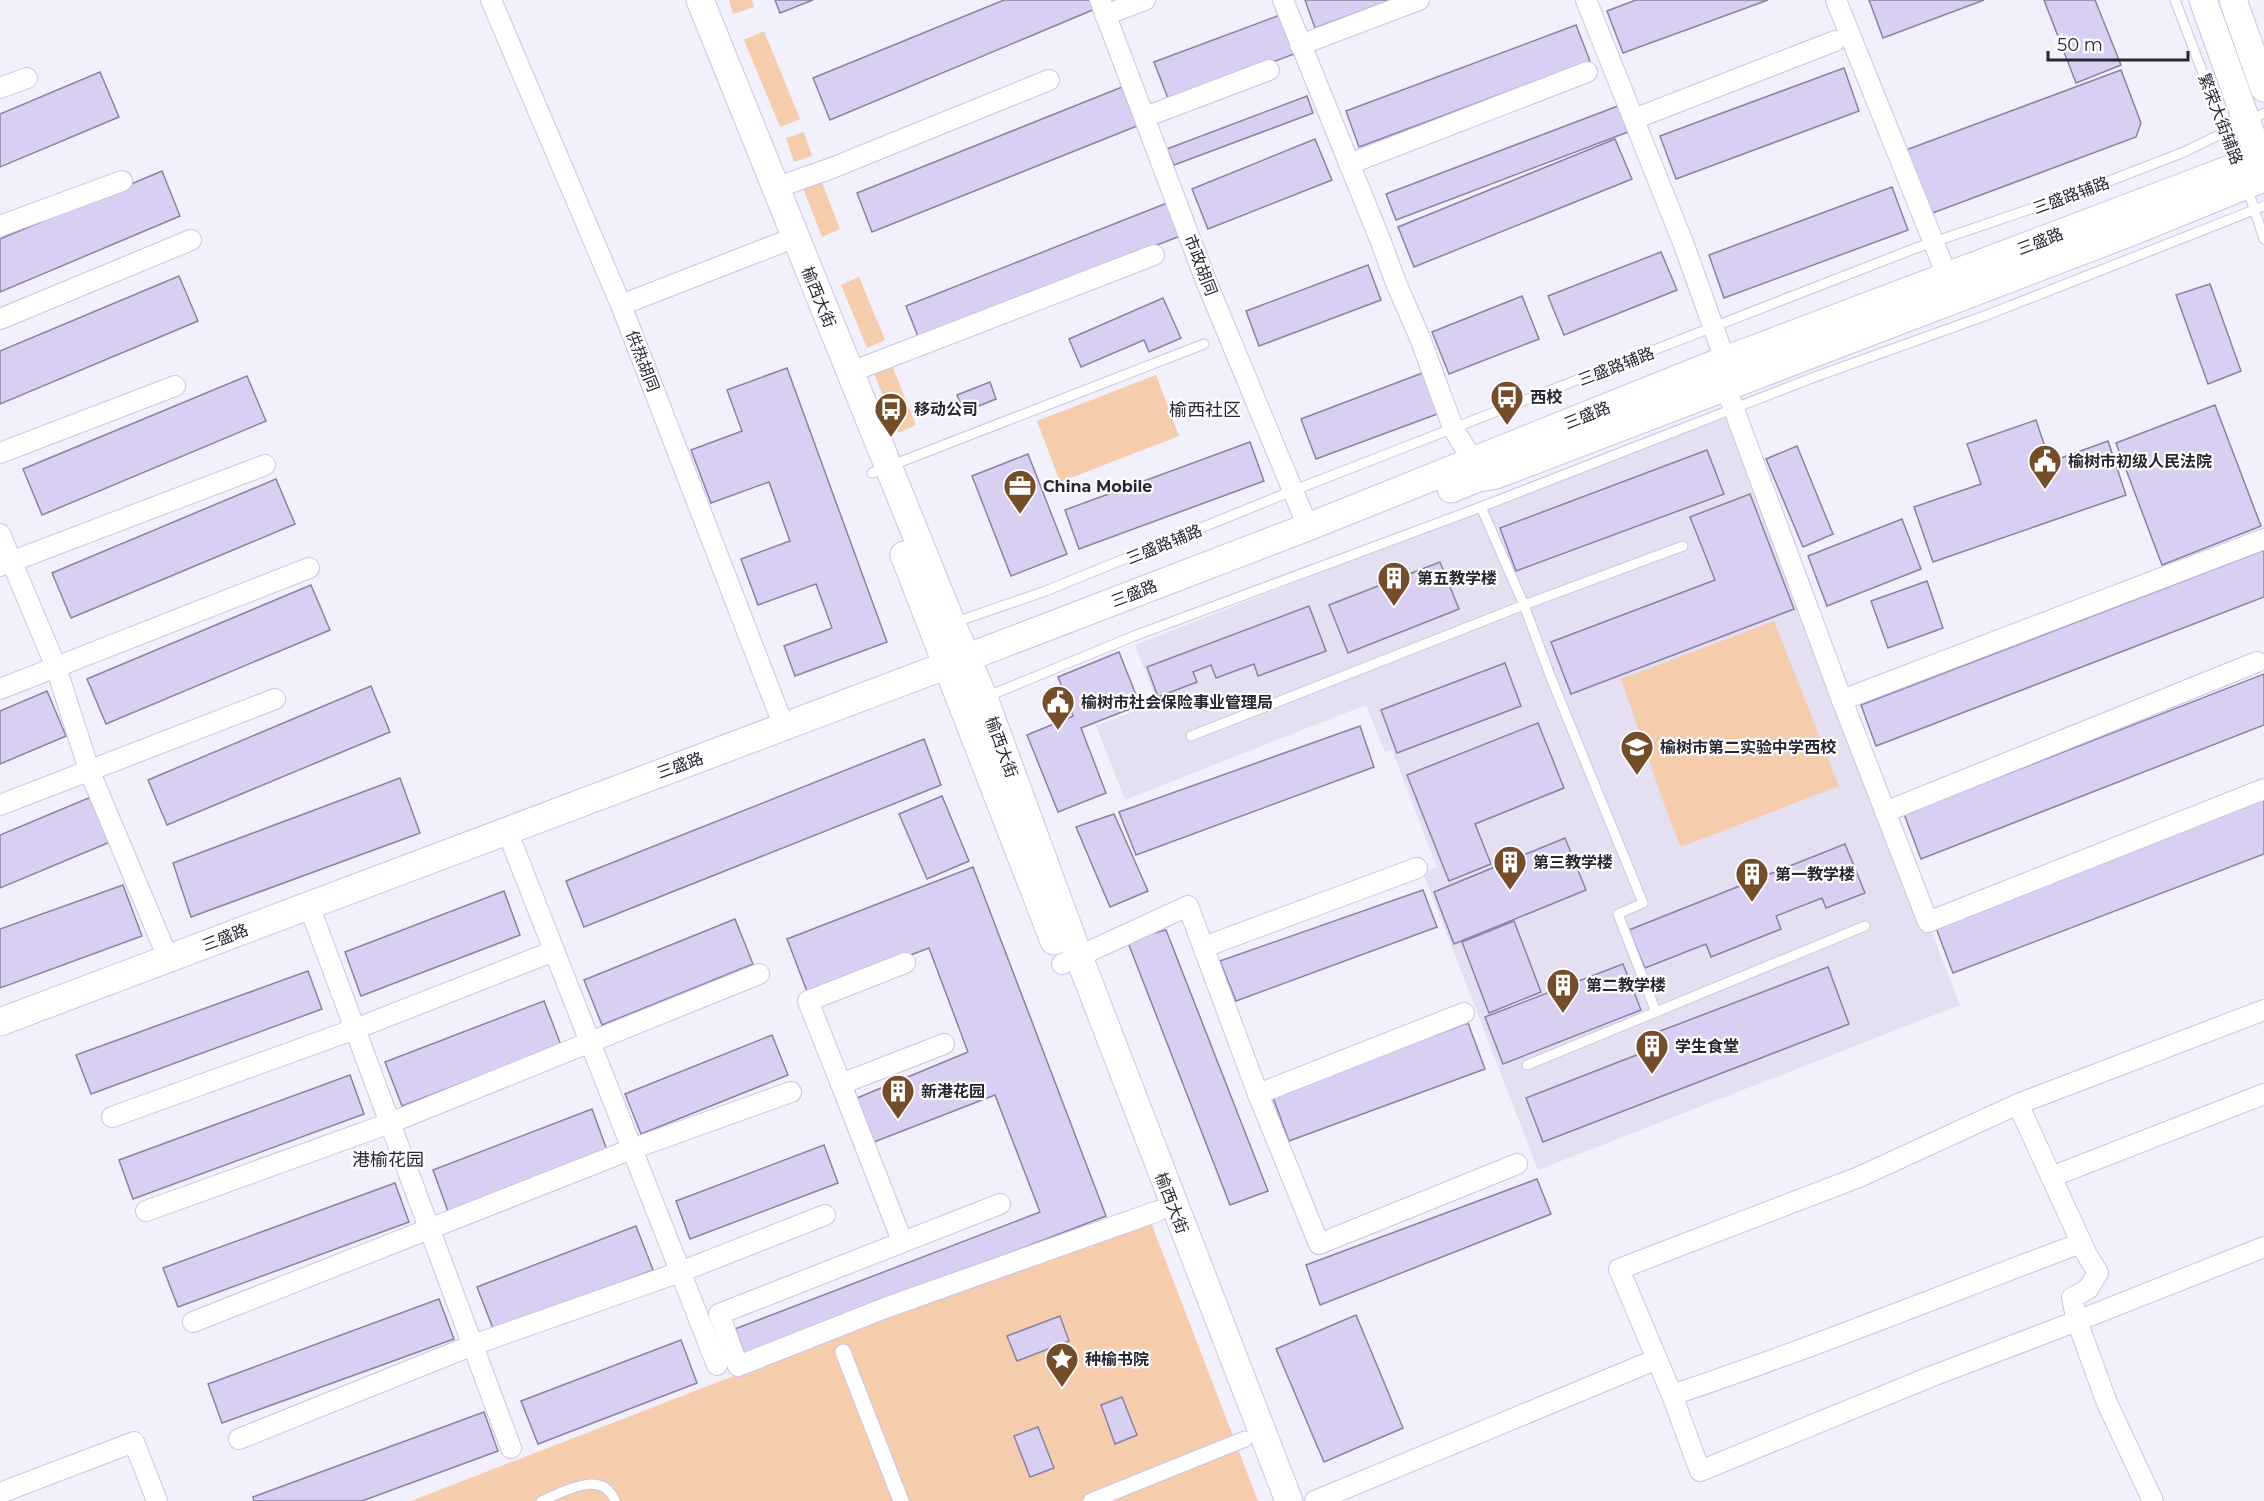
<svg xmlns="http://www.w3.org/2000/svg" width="2264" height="1501" viewBox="0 0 2264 1501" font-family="Montserrat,'Noto Sans SC',sans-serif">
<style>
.built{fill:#e4e0f1}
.green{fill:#f5ccac}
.building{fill:#d8cff2;stroke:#8a82a2;stroke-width:1.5}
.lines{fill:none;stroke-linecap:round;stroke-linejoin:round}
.service-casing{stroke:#ccc3e5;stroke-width:11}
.pedestrian-casing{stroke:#ccc3e5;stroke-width:17}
.minor-casing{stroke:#ccc3e5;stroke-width:22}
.secondary-casing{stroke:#ccc3e5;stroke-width:29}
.service{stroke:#fff;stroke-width:9}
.pedestrian{stroke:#fff;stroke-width:15}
.minor{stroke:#fff;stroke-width:20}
.secondary{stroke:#fff;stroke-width:27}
.labels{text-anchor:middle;stroke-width:4.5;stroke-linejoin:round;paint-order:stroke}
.street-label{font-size:16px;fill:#292633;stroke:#fff}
.poi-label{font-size:16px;font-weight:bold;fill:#292633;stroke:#fff;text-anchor:start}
.neighbourhood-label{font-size:18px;fill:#292633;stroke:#fff}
</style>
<rect width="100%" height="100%" fill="#f3f0fe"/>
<polygon class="built" points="1730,412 1960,1005 1538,1170 1423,873 1437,867 1392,750 1385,752 1366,705 1125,800 1096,726 1157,702 1135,645"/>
<g class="green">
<polygon points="729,0 752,0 754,7 733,14"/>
<polygon points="764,31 800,119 780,127 744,40"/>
<polygon points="804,132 812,156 794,162 786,138"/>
<polygon points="821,180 840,229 822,237 803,188"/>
<polygon points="859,277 885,340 867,348 841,285"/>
<polygon points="891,363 916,425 898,433 873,371"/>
<polygon points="1156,375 1179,436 1060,482 1037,421"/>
<polygon points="1774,621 1839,786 1681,847 1665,807 1621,679"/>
<polygon points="1150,1220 1258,1501 411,1501 723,1380"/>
</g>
<g class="building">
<polygon points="775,0 813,0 780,13"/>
<polygon points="1004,0 1091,0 1095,9 830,120 813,78"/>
<polygon points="1305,0 1391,0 1315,28"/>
<polygon points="1636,0 1768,0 1623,53 1607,11"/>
<polygon points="1869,0 1984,0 1883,38"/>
<polygon points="2044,0 2095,0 2121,65 2076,83"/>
<polygon points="1280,15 1294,54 1169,101 1154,62"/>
<polygon points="1576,25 1590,61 1359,147 1346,111"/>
<polygon points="1844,68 1859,111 1676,179 1660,136"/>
<polygon points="2121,70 2141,123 2136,137 1930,214 1906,150"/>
<polygon points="100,72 119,117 0,167 0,114"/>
<polygon points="1122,87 1137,126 872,232 857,193"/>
<polygon points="1307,96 1313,113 1174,165 1167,149"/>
<polygon points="1618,106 1628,132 1396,220 1386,194"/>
<polygon points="1315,139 1332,180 1208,229 1192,189"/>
<polygon points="1615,139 1632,179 1414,267 1398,227"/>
<polygon points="162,171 180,216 0,292 0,239"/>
<polygon points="1892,187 1908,230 1724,298 1709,255"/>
<polygon points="1167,203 1180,236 919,339 906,306"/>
<polygon points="1661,252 1677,290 1564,335 1548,296"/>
<polygon points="1368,265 1381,300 1259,346 1246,311"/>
<polygon points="179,276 198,321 0,404 0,351"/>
<polygon points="2210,284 2241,371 2208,384 2176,295"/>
<polygon points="1522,296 1539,339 1449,374 1432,332"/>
<polygon points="1163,298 1181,338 1149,352 1144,340 1081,367 1069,339"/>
<polygon points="787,368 887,642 795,676 784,646 832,628 816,584 758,605 741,559 790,541 769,482 711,503 691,450 742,431 727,390"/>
<polygon points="1425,372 1440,413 1316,459 1301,419"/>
<polygon points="247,376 266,421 42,515 23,469"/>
<polygon points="990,382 996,399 964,412 957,395"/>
<polygon points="2215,405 2261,526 2162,565 2116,443"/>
<polygon points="2036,420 2050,462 2108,441 2126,495 1933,562 1914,507 1981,484 1967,444"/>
<polygon points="1250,442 1264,481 1079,549 1065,510"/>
<polygon points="1797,446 1833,534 1803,547 1766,459"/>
<polygon points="1707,450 1724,494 1516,571 1500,528"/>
<polygon points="1028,454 1067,554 1011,576 972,476"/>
<polygon points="276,479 295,524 71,618 52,573"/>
<polygon points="1750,494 1794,609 1571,694 1551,642 1715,580 1690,517"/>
<polygon points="1902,519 1921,569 1827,606 1808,556"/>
<polygon points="2264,550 2264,597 1876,746 1861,705"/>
<polygon points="1440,562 1459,609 1348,653 1329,605"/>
<polygon points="1927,581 1943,628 1888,648 1871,601"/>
<polygon points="311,585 330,630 106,724 87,679"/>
<polygon points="1309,606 1326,651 1258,676 1254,664 1216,678 1211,665 1193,672 1197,682 1158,697 1147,667"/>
<polygon points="1119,652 1140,705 1081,728 1106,793 1058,812 1027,735 1073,716 1058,677"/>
<polygon points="1505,663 1521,706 1397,753 1381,710"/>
<polygon points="2264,674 2264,725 1921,859 1904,814"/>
<polygon points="371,686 390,732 167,825 148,780"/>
<polygon points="47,691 66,736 0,764 0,711"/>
<polygon points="1538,723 1564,788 1475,824 1491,864 1449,881 1407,775"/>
<polygon points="1360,726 1374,767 1136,855 1119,812"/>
<polygon points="924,739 941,785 584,927 566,881"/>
<polygon points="400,778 420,833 191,917 173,863"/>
<polygon points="942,796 969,861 927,879 899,814"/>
<polygon points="91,797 110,842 0,888 0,835"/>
<polygon points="2264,797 2264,854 1953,973 1933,920"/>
<polygon points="1114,814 1148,891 1110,907 1076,827"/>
<polygon points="1565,838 1586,890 1454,944 1434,892"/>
<polygon points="1845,844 1865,893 1826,908 1822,898 1776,916 1781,929 1711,957 1706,944 1645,968 1629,930"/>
<polygon points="973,867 1106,1216 745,1355 735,1329 1040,1212 995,1095 874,1142 857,1098 968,1052 929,948 808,994 787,939"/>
<polygon points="123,885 142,936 0,988 0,929"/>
<polygon points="1423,890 1437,927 1236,1001 1220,961"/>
<polygon points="504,891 520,935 361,996 345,952"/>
<polygon points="735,919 753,964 602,1025 584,980"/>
<polygon points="1514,921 1541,992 1489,1013 1462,942"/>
<polygon points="1166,930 1268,1191 1230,1205 1127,940"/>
<polygon points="1623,964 1641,1010 1503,1064 1485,1017"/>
<polygon points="1828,967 1849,1024 1543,1142 1526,1098 1647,1051 1642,1038"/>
<polygon points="308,971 322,1009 91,1094 76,1055"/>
<polygon points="544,1001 561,1045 402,1106 385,1062"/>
<polygon points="1468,1023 1485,1069 1289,1141 1272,1095"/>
<polygon points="772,1035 788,1075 641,1134 625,1094"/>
<polygon points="350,1075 364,1114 133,1199 119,1160"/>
<polygon points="592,1109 608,1153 449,1214 433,1170"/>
<polygon points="824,1145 838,1183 690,1239 676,1201"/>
<polygon points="1537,1179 1551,1214 1320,1305 1306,1265"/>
<polygon points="395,1183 409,1222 178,1307 163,1268"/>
<polygon points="636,1226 653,1270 494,1331 477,1287"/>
<polygon points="439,1299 454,1339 222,1423 208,1384"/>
<polygon points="1356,1315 1403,1428 1324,1462 1276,1349"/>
<polygon points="1060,1316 1069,1341 1017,1361 1007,1336"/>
<polygon points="681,1340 697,1383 538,1444 521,1401"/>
<polygon points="1122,1397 1137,1435 1115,1444 1101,1405"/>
<polygon points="484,1412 498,1451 362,1501 254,1501 253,1497"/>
<polygon points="1038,1427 1054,1468 1030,1477 1014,1436"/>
</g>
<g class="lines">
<defs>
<g id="service">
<polyline points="2175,0 2237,163"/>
<polyline points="2247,187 2264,239"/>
<polyline points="872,473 1204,344"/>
<polyline points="1481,507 1524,605 1551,678 1643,903 1618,914 1656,1012 1865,926"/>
<polyline points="953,623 1043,592 1292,491 1916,248 2086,190 2184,152 2264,113"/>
<polyline points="986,697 1134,636 1481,507 1812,378 1987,315 2264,206"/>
<polyline points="1191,736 1524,605 1683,546"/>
<polyline points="1527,1065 1656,1012"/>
<path d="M541 1501C564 1492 602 1468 615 1501"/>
</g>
<g id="pedestrian">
<polyline points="843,1352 901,1501"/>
<polyline points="1091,1501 1245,1439"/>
</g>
<g id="minor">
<polyline points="491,0 621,305 784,727"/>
<polyline points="1100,0 1206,281 1308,527"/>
<polyline points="1283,0 1381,242 1396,283 1420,338 1453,428 1473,461"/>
<polyline points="1586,0 1684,245 1725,360"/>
<polyline points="1836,0 1952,288"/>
<polyline points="1105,15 1145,0"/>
<polyline points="1300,45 1419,0"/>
<polyline points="0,88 27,78"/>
<polyline points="1145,117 1269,70"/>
<polyline points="1634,119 1835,41"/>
<polyline points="1349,164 1587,72"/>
<polyline points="775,188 832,168 1049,80"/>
<polyline points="0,226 122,181"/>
<polyline points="621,305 783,242"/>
<polyline points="0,319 191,240"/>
<polyline points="851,372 1154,255"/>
<polyline points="1722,377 1842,700 1928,922 2264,789"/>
<polyline points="0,453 175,386"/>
<polyline points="0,534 56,667 89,770 168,958"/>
<polyline points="0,566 265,465"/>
<polyline points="0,689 309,568"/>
<polyline points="1842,700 2264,539"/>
<polyline points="0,805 275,699"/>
<polyline points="1885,812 2257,662"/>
<polyline points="513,846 717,1365"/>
<polyline points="314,919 511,1448"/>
<polyline points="1204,947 1417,868"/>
<polyline points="1062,964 1188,906 1258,1094 1319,1244 1517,1164"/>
<polyline points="841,1084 808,1001 905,963"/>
<polyline points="1258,1094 1464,1013"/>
<polyline points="2018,1104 2086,1253 2098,1273 2088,1289 2072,1298 2077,1321 2264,1247"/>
<polyline points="112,1117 355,1029 554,951"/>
<polyline points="2051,1177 2264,1094"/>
<polyline points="1000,1204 719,1314 738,1366 885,1308 1158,1211"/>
<polyline points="146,1211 390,1123 759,974"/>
<polyline points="902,1241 841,1084 944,1044"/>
<polyline points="193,1322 632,1149 791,1092"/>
<path d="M1672 1395C1810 1349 1945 1294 2081 1243"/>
<polyline points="239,1439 473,1345 680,1272 825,1215"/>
<polyline points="0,1493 134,1442 157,1501"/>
<polyline points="1315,1501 1657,1359"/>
<polyline points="2153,1501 2107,1403 2077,1321 1930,1377 1700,1471 1672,1395 1619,1269 1859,1177 2018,1104 2264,1010"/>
</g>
<g id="secondary">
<polyline points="700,0 952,624 984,698 1079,957 1289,1501"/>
<polyline points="2203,0 2264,170"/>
<polyline points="2233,0 2264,88"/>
<polyline points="1451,489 1478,478 1496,475 2134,231 2264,178"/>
<polyline points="904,555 1054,941"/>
<polyline points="0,1022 966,658 1308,527 1717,363 2238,166 2264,153"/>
</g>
</defs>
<use href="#service" class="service-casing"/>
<use href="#pedestrian" class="pedestrian-casing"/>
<use href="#minor" class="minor-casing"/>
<use href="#secondary" class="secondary-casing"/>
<use href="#service" class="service"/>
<use href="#pedestrian" class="pedestrian"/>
<use href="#minor" class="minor"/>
<use href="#secondary" class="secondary"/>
</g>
<defs>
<symbol id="bus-pin" viewBox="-11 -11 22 30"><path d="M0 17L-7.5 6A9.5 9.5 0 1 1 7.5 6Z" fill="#744e2b" stroke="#fff"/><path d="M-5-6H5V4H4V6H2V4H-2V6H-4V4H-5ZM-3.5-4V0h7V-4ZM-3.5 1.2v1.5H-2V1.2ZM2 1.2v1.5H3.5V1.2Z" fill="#fff"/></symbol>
<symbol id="civic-pin" viewBox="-11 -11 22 30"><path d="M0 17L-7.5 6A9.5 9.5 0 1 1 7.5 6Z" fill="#744e2b" stroke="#fff"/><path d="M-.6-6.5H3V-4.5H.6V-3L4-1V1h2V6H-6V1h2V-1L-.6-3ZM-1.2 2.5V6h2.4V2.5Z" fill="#fff"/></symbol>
<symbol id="office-pin" viewBox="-11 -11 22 30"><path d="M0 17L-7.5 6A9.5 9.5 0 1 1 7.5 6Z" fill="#744e2b" stroke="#fff"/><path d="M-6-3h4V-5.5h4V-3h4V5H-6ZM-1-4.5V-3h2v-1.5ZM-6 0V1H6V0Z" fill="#fff"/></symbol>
<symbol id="building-pin" viewBox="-11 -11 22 30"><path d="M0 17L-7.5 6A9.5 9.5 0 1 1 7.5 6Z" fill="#744e2b" stroke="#fff"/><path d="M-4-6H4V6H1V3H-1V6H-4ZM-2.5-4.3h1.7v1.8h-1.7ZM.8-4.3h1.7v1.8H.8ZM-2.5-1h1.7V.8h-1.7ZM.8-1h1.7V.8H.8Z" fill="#fff"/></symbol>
<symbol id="school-pin" viewBox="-11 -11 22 30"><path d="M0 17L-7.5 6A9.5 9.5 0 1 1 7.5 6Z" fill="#744e2b" stroke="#fff"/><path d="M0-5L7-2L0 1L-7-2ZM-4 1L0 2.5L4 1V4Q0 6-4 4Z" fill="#fff"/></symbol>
<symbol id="sight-pin" viewBox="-11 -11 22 30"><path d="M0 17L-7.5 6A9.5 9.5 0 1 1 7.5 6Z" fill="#744e2b" stroke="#fff"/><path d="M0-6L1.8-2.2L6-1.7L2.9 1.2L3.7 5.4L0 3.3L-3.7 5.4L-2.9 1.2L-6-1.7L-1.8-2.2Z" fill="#fff"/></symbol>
</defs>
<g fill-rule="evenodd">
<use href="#bus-pin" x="1488" y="378" width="38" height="52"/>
<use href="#bus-pin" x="872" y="390" width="38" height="52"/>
<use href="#civic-pin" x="2026" y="442" width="38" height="52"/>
<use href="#office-pin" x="1001" y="467" width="38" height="52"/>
<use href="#building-pin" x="1375" y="559" width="38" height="52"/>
<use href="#civic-pin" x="1039" y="683" width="38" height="52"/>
<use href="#school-pin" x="1618" y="728" width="38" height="52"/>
<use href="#building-pin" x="1491" y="843" width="38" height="52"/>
<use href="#building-pin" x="1733" y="855" width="38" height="52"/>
<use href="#building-pin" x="1544" y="966" width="38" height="52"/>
<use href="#building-pin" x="1633" y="1027" width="38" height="52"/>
<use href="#building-pin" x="879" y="1072" width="38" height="52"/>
<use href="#sight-pin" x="1043" y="1340" width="38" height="52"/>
</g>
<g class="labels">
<g class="street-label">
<text transform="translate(2221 119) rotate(69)" y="6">繁荣大街辅路</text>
<text transform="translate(2071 195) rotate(-20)" y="6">三盛路辅路</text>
<text transform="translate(2040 241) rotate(-21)" y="6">三盛路</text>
<text transform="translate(1201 265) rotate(69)" y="6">市政胡同</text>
<text transform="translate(819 297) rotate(68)" y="6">榆西大街</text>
<text transform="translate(643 361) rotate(69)" y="6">供热胡同</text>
<text transform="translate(1616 366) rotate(-21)" y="6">三盛路辅路</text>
<text transform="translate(1587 415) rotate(-22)" y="6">三盛路</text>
<text transform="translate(1164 544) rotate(-22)" y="6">三盛路辅路</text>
<text transform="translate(1134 593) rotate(-21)" y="6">三盛路</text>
<text transform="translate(1002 747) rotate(70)" y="6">榆西大街</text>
<text transform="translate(680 765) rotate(-20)" y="6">三盛路</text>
<text transform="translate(225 937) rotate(-21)" y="6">三盛路</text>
<text transform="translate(1172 1203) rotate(69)" y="6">榆西大街</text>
</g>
<g class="poi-label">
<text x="1530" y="403">西校</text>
<text x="914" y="415">移动公司</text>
<text x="2068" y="467">榆树市初级人民法院</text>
<text x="1043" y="492">China Mobile</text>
<text x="1417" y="584">第五教学楼</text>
<text x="1081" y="708">榆树市社会保险事业管理局</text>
<text x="1660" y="753">榆树市第二实验中学西校</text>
<text x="1533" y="868">第三教学楼</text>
<text x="1775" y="880">第一教学楼</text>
<text x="1586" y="991">第二教学楼</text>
<text x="1675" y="1052">学生食堂</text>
<text x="921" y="1097">新港花园</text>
<text x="1085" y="1365">种榆书院</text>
</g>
<g class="neighbourhood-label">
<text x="1205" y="416">榆西社区</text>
<text x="388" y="1166">港榆花园</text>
</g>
</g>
<path d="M2048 51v9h140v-9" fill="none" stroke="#292633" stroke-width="3"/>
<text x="2057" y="51" font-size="18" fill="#292633" stroke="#ffffff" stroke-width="4.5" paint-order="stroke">50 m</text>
</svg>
